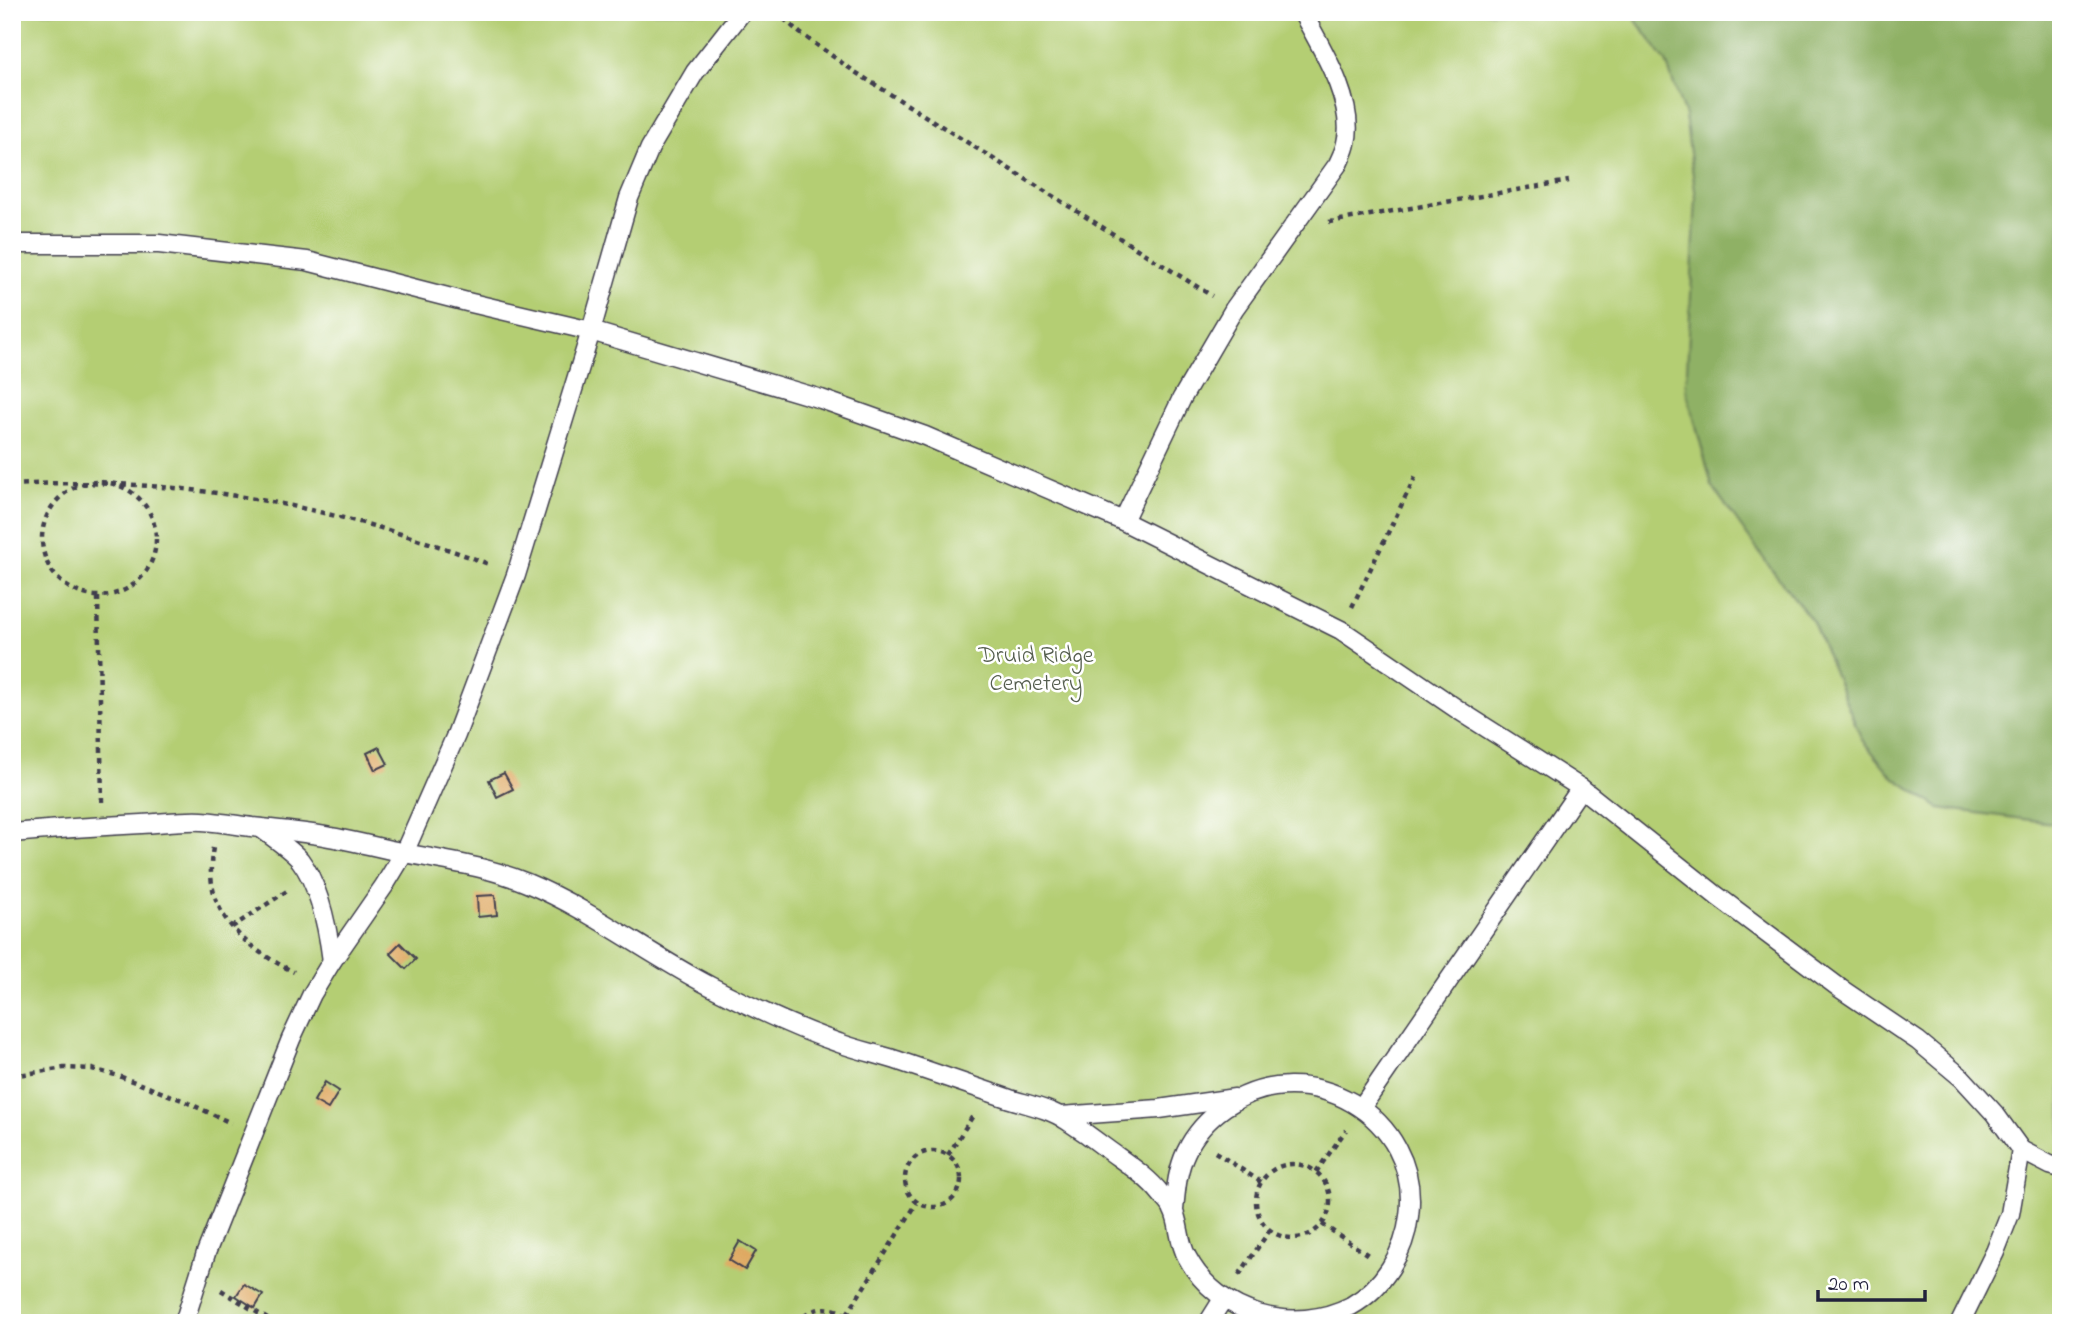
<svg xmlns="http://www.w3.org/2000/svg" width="2073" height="1335" viewBox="0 0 2073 1335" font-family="'Indie Flower',sans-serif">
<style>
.green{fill:#b4ce73;stroke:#6b7857;stroke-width:2}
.forest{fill:#8fb165;stroke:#586a50;stroke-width:2}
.building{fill:#dfa962}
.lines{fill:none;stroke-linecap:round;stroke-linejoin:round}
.lane-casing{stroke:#403e4e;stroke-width:21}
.path{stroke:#403e4e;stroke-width:4.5;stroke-dasharray:5 5;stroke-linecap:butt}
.lane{stroke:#fff;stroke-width:18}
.labels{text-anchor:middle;stroke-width:5;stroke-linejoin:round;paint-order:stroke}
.park-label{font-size:24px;fill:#555e4f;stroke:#fff}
</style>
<rect width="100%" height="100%" fill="#fff"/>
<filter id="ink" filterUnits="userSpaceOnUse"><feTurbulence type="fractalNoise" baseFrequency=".0143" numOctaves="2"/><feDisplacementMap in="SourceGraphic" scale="14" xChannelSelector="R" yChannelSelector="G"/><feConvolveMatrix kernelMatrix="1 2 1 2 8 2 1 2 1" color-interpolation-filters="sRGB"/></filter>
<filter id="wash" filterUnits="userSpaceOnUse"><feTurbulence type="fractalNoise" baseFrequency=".00686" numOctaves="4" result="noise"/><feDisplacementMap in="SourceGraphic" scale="28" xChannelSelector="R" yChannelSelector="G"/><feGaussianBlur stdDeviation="1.57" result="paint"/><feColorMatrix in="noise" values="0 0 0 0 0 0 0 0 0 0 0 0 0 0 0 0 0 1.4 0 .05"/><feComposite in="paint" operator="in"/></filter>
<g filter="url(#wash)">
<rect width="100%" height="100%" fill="#eadfbb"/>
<polygon class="green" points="24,12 1665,12 2061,794 2061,1323 12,1323 12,18"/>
<polygon class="forest" points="1630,12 2061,12 2061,824 1939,808 1892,776 1862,740 1813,622 1769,566 1712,486 1686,389 1696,198 1685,116 1666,62"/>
<g id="blocks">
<g class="building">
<polygon points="379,747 388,764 375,770 367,753"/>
<polygon points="504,773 513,789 497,797 489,780"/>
<polygon points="495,895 497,915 478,917 477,896"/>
<polygon points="400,943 416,959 406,969 390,953"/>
<polygon points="325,1082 339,1091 328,1109 314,1101"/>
<polygon points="740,1241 756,1251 745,1270 729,1260"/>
<polygon points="244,1284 263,1295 255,1308 236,1296"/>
</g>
</g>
</g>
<g filter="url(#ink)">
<use href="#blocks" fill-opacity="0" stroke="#403e4e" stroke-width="2"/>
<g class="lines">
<defs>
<g id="lane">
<polyline points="12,244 159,244 307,261 467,302 591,331 821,399 925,436 1123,521 1341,630 1460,711 1581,788 1717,896 1841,989 1918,1041 1962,1078 1995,1114 2021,1150 2050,1165 2061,1168"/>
<path d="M1123 521 1182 398 1234 309 1338 164C1341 157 1345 150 1346 143 1356 103 1321 47 1302 12"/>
<path d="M261 828C272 837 291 849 300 860 319 885 328 930 332 961"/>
<path d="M12 833C56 829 99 826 142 824 162 823 183 820 202 821 219 822 236 825 252 827 272 829 292 831 312 834 342 838 371 846 400 852 443 861 487 866 527 883 592 910 648 954 710 986 751 1007 795 1028 839 1043 858 1050 877 1054 896 1060 934 1073 972 1086 1010 1099 1029 1105 1050 1109 1066 1120 1080 1129 1094 1139 1107 1149 1126 1163 1147 1176 1161 1194 1165 1199 1171 1203 1173 1210 1180 1223 1178 1241 1187 1257 1218 1316 1294 1335 1351 1306 1383 1288 1405 1252 1409 1216 1422 1116 1306 1050 1225 1107 1208 1119 1195 1133 1186 1152 1177 1171 1176 1190 1174 1210"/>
<polyline points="1361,1108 1581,788"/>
<polyline points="1061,1116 1159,1109 1235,1098"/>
<polyline points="184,1323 206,1253 291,1039 312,994 332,961 384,886 404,853 456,735 516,575 591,331 629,198 650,148 695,72 742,12"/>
<polyline points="1208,1323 1223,1299"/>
<polyline points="1960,1323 1995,1252 2010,1214 2021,1150"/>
</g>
</defs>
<use href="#lane" class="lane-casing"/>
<g class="path">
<polyline points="776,12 800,33 855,72 1212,296"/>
<polyline points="1329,222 1569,181"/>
<circle cx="99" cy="539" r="57"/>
<path d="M12 485C177 475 337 506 491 565"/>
<polyline points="98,597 102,802"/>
<polyline points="1352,607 1417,473"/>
<path d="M213 848C201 911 242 946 294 972"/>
<polyline points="232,927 287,891"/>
<polyline points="12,1076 64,1068 92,1069 119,1076 182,1100 231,1123"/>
<circle cx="933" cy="1179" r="28"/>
<polyline points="1215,1152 1261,1182"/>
<polyline points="948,1155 974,1114"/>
<circle cx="1293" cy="1201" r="37"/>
<polyline points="1316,1172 1346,1130"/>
<polyline points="1322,1224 1368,1255"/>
<polyline points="1239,1275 1270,1230"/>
<polyline points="221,1290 274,1323"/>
<polyline points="847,1314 917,1203"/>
<path d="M798 1323C815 1301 839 1306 857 1323"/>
</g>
<use href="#lane" class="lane"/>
</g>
</g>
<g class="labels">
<g class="park-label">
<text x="1036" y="662">Druid Ridge<tspan x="1036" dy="28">Cemetery</tspan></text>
</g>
</g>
<rect width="2073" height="1335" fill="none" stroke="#fff" stroke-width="42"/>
<path d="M1818 1290v10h107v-10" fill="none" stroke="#22223b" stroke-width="3.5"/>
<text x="1828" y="1290" font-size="21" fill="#22223b" stroke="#ffffff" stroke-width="5" paint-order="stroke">20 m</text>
</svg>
